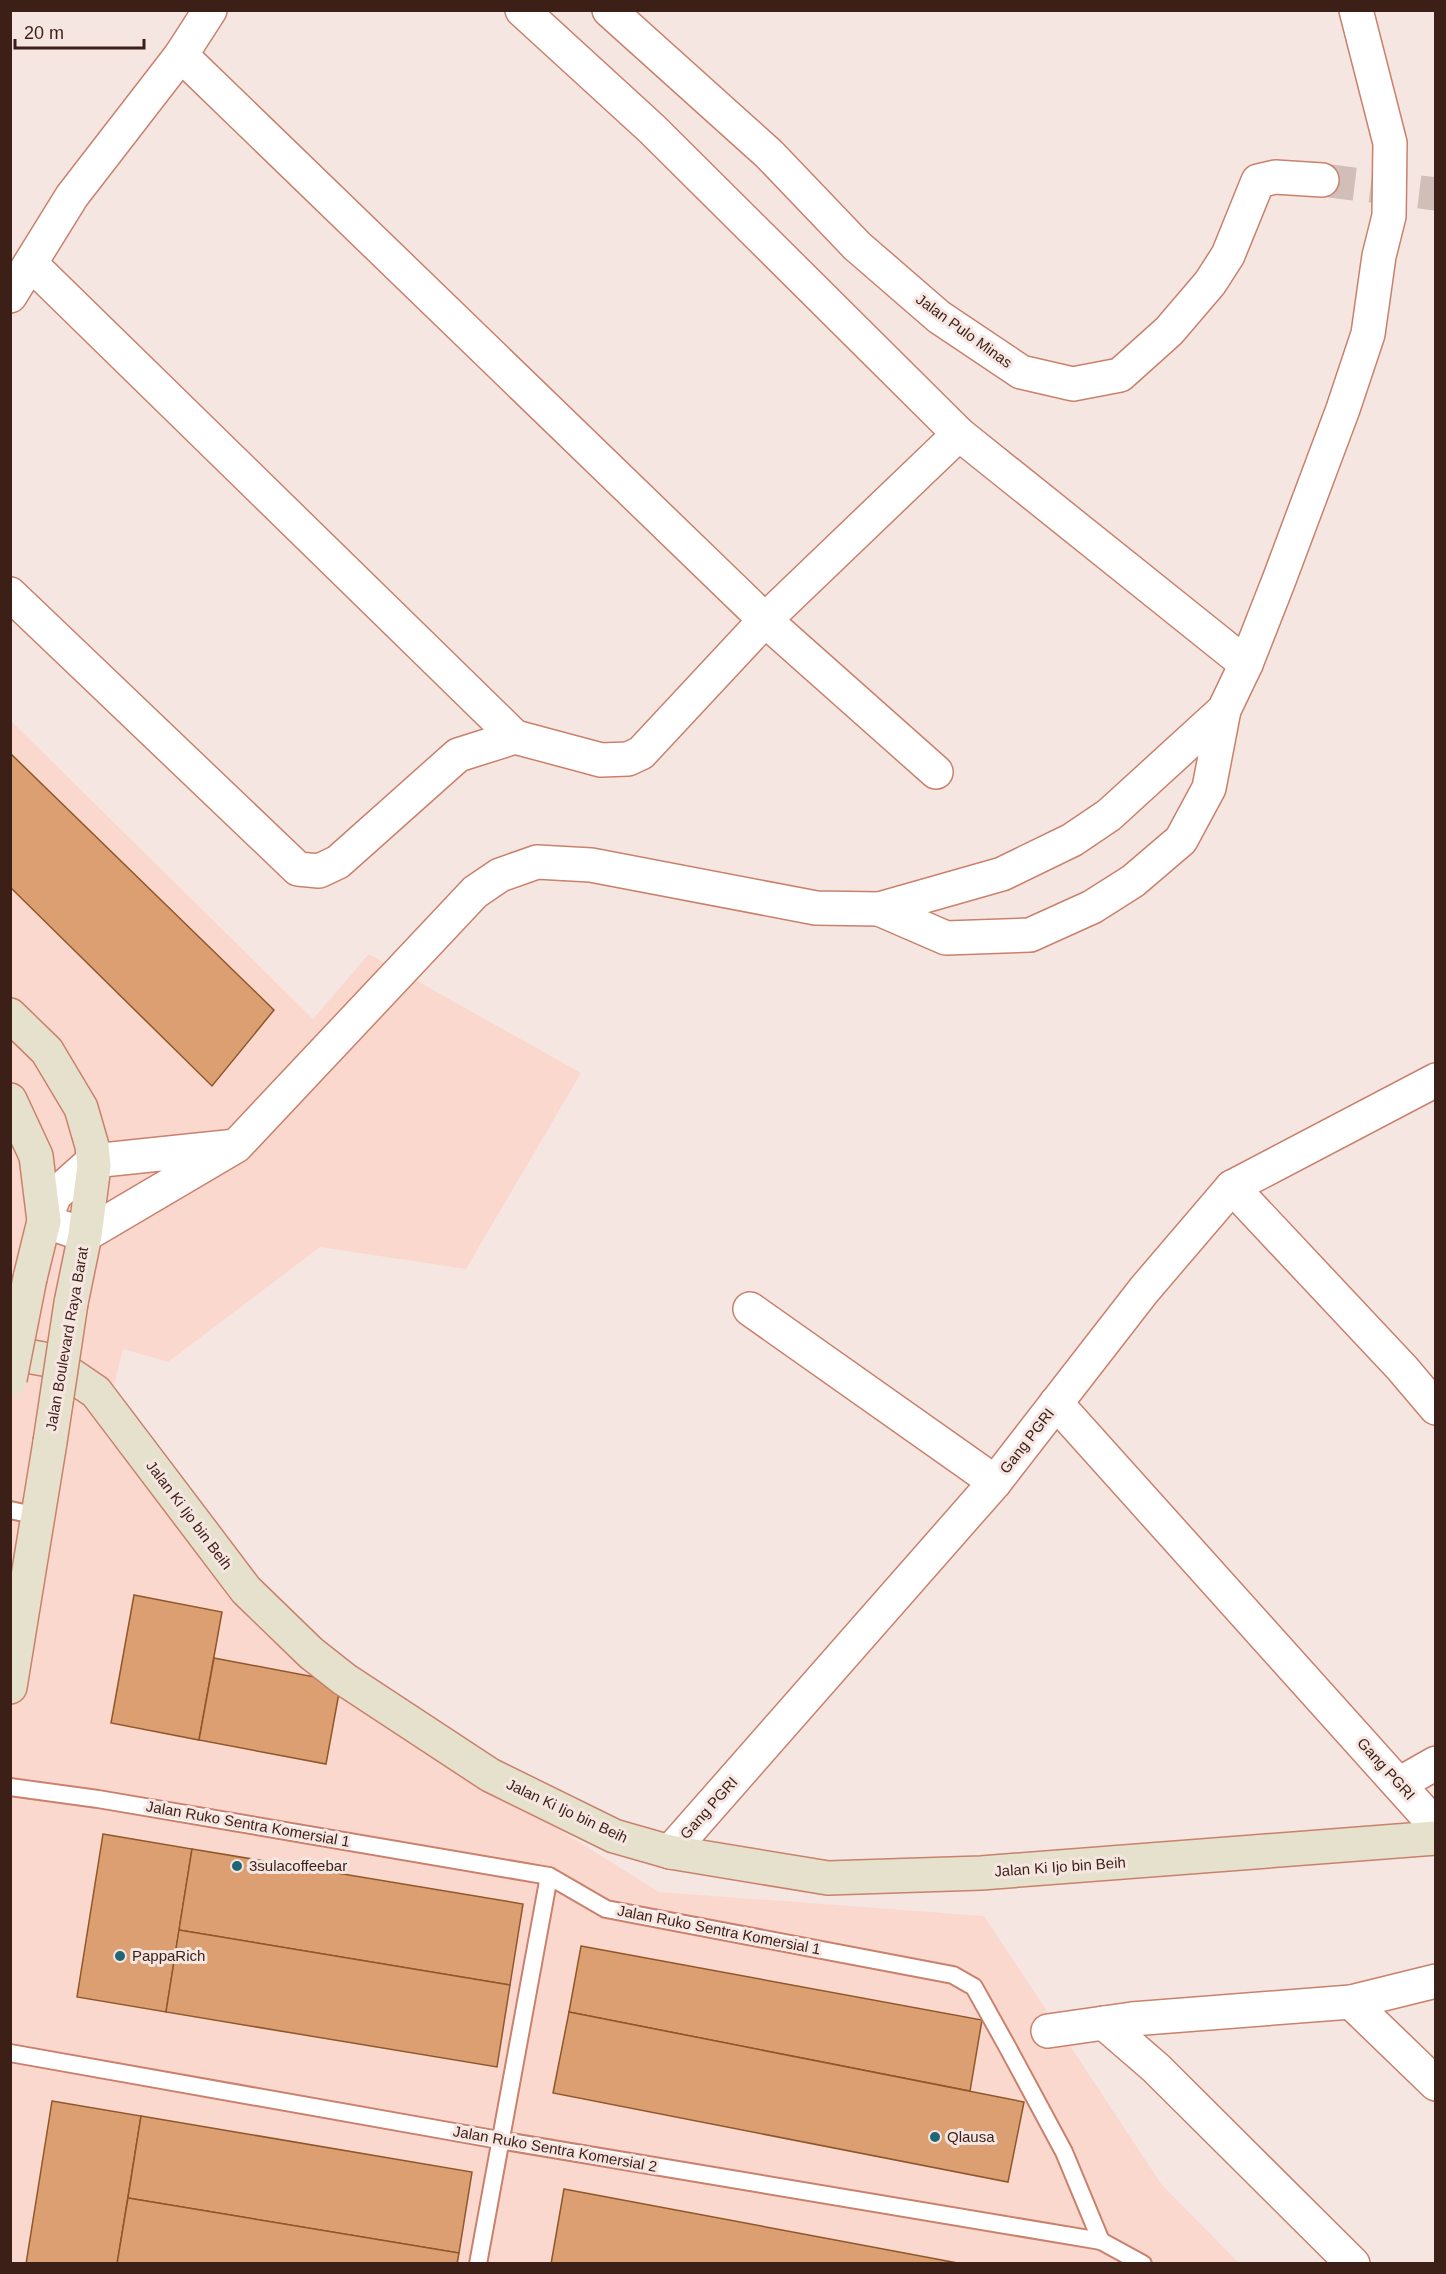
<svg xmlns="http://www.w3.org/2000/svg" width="1446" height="2274" viewBox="0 0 1446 2274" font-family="Helvetica,sans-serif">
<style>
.built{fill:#fbd8ce}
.building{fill:#dc9f71;stroke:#8f572a;stroke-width:1.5}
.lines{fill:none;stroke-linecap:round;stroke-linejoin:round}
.street-tunnel{stroke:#d1beb9;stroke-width:33;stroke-dasharray:33 16;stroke-linecap:butt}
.lane-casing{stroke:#c9816c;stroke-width:20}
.street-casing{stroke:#c9816c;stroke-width:36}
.secondary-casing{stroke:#c9816c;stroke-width:36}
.lane{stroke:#fff;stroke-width:16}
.street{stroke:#fff;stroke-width:33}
.secondary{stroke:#e5e1cc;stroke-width:33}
.secondary-bridge-casing{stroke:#c9816c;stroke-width:36;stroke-linecap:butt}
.secondary-bridge{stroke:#e5e1cc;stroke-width:33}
.poi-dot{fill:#216676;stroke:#f6e6e1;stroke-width:2}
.labels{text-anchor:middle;stroke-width:6;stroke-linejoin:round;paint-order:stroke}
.street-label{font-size:15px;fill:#3c1f17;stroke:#f6e6e1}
.poi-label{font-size:15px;fill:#3c1f17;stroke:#f6e6e1;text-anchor:start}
</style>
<rect width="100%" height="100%" fill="#f6e6e1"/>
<polygon class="built" points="10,720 313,1019 369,954 581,1073 466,1269 320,1247 168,1362 123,1349 103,1432 243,1604 446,1759 659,1892 984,1916 1162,2185 1239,2263 11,2263"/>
<g class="building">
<polygon points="10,753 274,1010 212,1086 10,887"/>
<polygon points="134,1595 222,1612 199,1740 111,1723"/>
<polygon points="214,1658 341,1682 326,1764 199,1740"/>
<polygon points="103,1834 192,1849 166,2012 77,1997"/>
<polygon points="192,1849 523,1904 510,1985 179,1930"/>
<polygon points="179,1930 510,1985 497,2067 166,2012"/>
<polygon points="581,1946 982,2020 970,2091 569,2012"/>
<polygon points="569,2012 1024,2102 1008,2182 553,2093"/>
<polygon points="52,2101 141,2116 117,2264 26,2264"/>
<polygon points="141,2116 472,2172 459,2253 128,2198"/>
<polygon points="564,2189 963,2264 551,2264"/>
<polygon points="128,2198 459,2253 457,2264 117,2264"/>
</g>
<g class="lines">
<polyline class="street-tunnel" points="1322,180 1436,194"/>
<defs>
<g id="lane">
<polyline points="10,1510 38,1516"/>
<polyline points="10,1787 98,1799 549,1876 606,1909 953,1975 974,1987 1008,2048 1064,2152 1101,2241"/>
<polyline points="10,2053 499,2140 1101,2241 1143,2264"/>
<polyline points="478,2264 549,1876"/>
</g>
<g id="street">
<polyline points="522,10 652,129 959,434 1246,664"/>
<polyline points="609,10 769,154 857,246 939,317 1021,372 1073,384 1120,375 1169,331 1210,283 1228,255 1258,181 1275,177 1322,180"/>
<polyline points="181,55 765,620 936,772"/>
<polyline points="31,264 515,737"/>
<polyline points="10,296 72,196 181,55 210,10"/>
<polyline points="10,594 298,869 319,871 338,862 458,755 515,737 601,760 628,759 641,753 765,620 959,434"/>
<polyline points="879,909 946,938 1030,935 1092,907 1133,881 1181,840 1209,788 1224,710 1246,664 1279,580 1343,409 1368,334 1379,256 1389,216 1390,143 1356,10"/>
<polyline points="236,1146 93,1161 55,1195 44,1221 85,1235 236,1146 475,892 500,875 537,862 591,865 816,908 879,909 1002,874 1072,840 1109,815 1224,710"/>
<polyline points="1232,1187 1402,1368 1436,1408"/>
<polyline points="750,1309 995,1482"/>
<polyline points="1056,1403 1436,1826"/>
<polyline points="1399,1784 1436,1763"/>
<polyline points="670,1852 995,1482 1144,1290 1232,1187 1436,1080"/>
<polyline points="1351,2002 1436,2084"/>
<polyline points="1104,2023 1156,2068 1353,2264"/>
<polyline points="1048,2031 1132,2019 1351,2002 1436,1981"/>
</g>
<g id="secondary">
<polyline points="10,1015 47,1051 81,1108 92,1146 94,1166 85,1235 71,1303"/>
<polyline points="10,1100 36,1156 44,1221 30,1278"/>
<polyline points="10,1353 49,1360 96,1392 246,1590 311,1653 344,1679 490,1775 614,1836 670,1852 828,1878 981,1873 1436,1838"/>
<polyline points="10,1687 50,1442"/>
</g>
</defs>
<use href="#lane" class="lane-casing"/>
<use href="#street" class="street-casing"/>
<use href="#secondary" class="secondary-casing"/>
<use href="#lane" class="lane"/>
<use href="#street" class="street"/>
<use href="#secondary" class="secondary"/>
<defs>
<g id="secondary-bridge">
<polyline points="10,1379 30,1278"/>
<polyline points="50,1442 71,1303"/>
</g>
</defs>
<use href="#secondary-bridge" class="secondary-bridge-casing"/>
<use href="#secondary-bridge" class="secondary-bridge"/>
</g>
<g class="poi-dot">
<circle cx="237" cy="1866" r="6"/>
<circle cx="120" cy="1956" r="6"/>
<circle cx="935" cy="2137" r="6"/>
</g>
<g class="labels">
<g class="street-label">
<text transform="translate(964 331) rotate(36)" y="5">Jalan Pulo Minas</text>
<text transform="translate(67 1339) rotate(-80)" y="5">Jalan Boulevard Raya Barat</text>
<text transform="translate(1027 1441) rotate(-52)" y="5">Gang PGRI</text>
<text transform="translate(189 1515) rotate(53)" y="5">Jalan Ki Ijo bin Beih</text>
<text transform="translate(1386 1769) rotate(48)" y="5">Gang PGRI</text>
<text transform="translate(709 1808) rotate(-48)" y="5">Gang PGRI</text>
<text transform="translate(567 1811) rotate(25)" y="5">Jalan Ki Ijo bin Beih</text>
<text transform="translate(248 1824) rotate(10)" y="5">Jalan Ruko Sentra Komersial 1</text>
<text transform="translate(1060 1867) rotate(-4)" y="5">Jalan Ki Ijo bin Beih</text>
<text transform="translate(719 1930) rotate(11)" y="5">Jalan Ruko Sentra Komersial 1</text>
<text transform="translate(555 2149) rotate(10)" y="5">Jalan Ruko Sentra Komersial 2</text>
</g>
<g class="poi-label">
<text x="249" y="1871">3sulacoffeebar</text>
<text x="132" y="1961">PappaRich</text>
<text x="947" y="2142">Qlausa</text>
</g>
</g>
<rect width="1446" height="2274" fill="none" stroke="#3c1f17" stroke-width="24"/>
<path d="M15 39v9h129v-9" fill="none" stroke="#3c1f17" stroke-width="3"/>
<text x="24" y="39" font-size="18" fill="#3c1f17" stroke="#f6e6e1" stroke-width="4.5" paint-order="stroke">20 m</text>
</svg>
